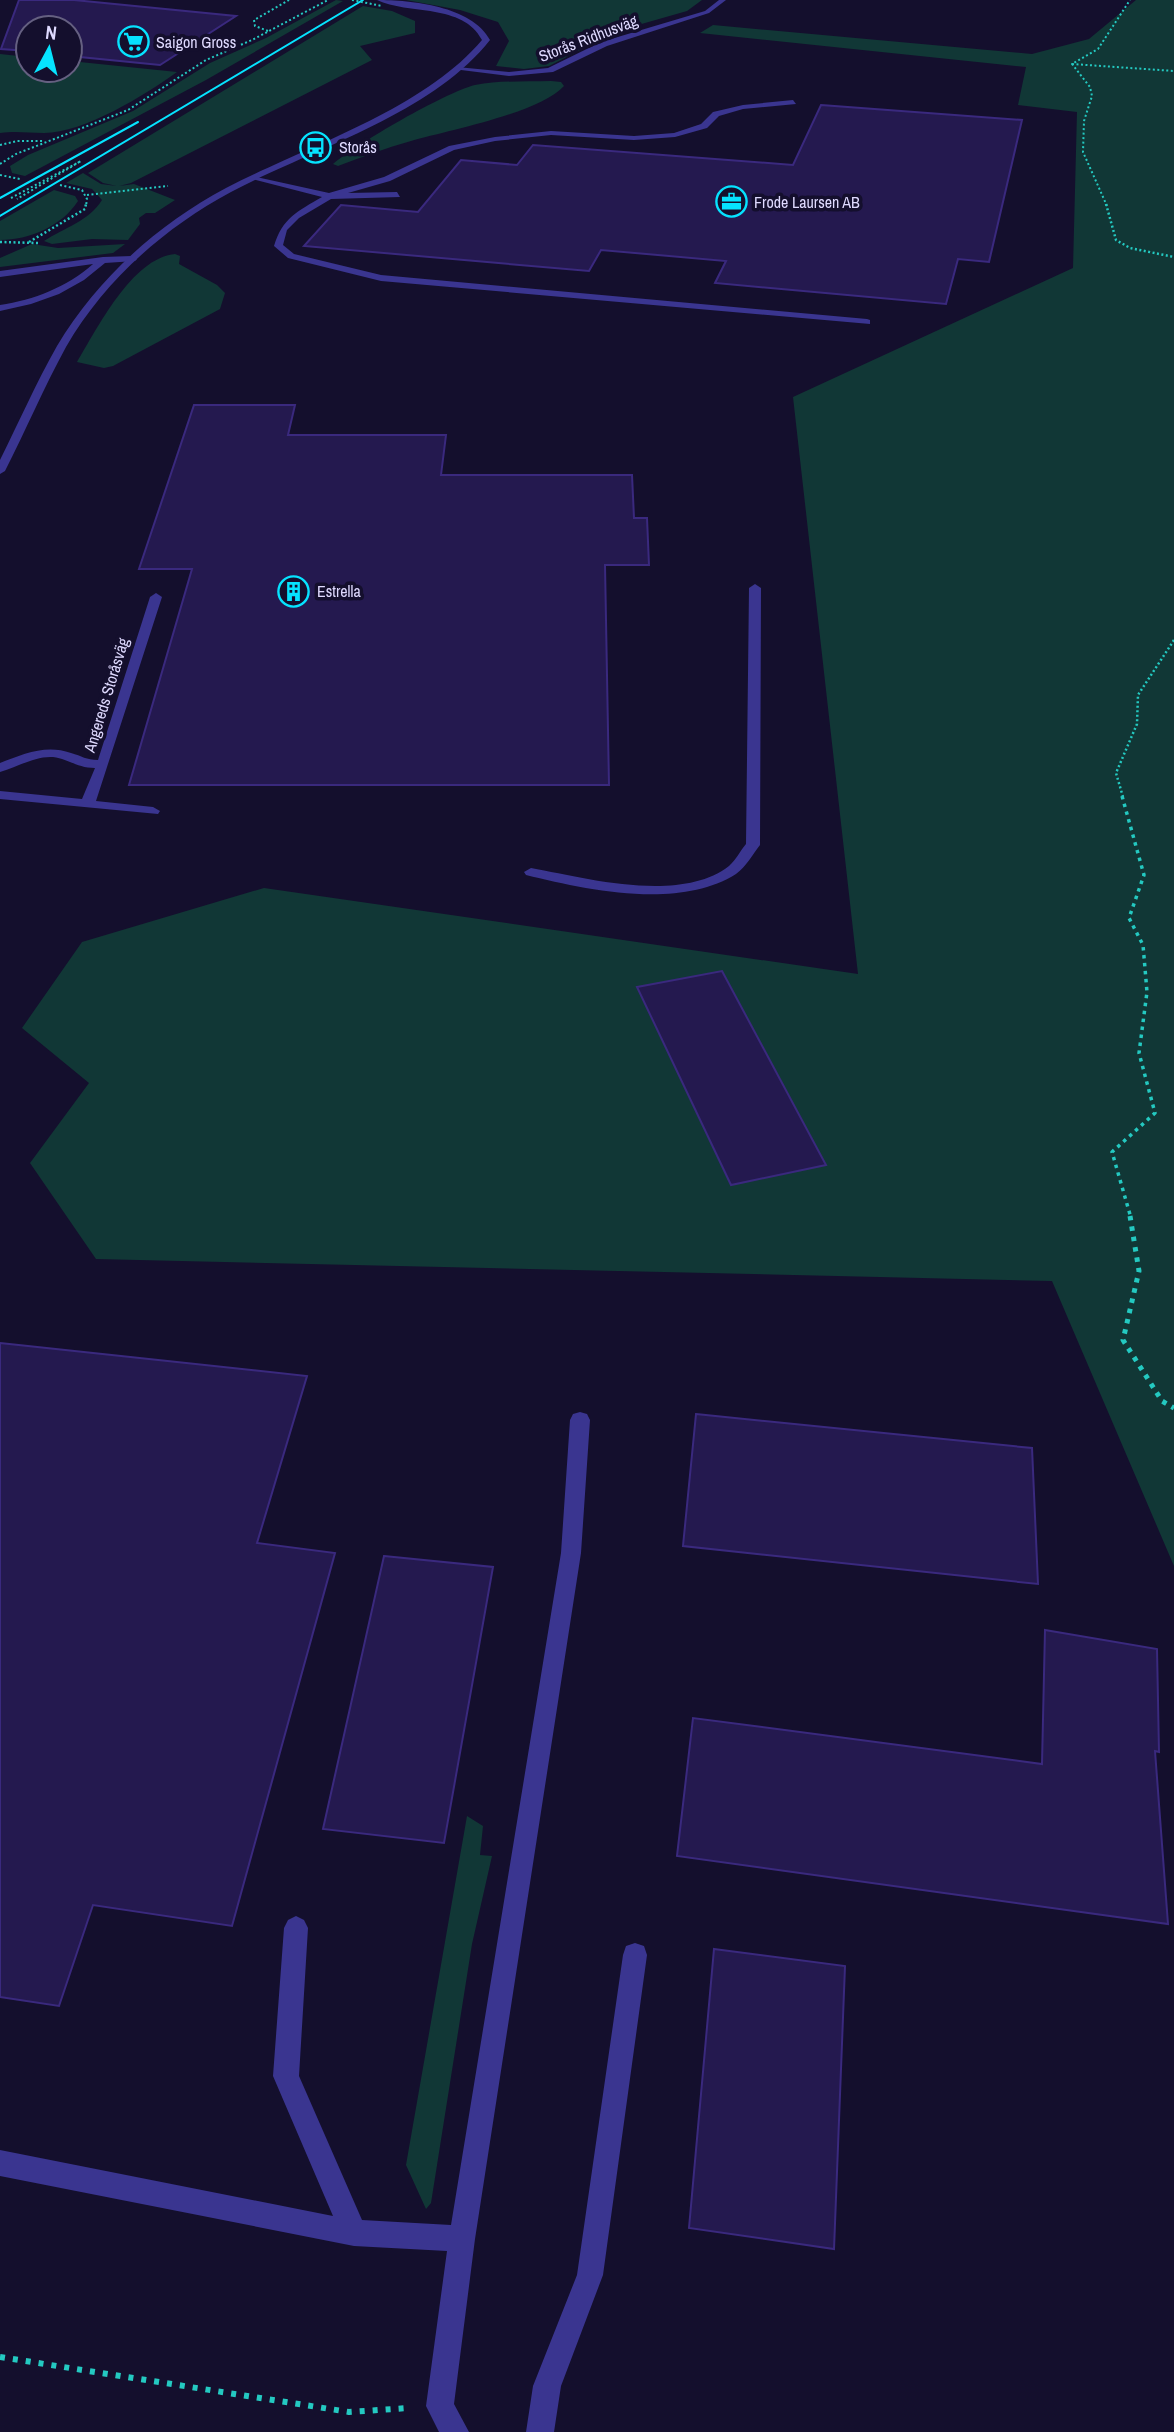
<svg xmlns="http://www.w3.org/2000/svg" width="1174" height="2432" viewBox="0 0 1174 2432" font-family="'Archivo Narrow',sans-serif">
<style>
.green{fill:#113736}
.building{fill:#24194f;stroke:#3a297e;stroke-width:2}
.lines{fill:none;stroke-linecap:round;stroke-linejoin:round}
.path-far4{stroke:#24c9c1;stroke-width:2;stroke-dasharray:2 2.5;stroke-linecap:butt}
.path-far3{stroke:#24c9c1;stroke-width:2.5;stroke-dasharray:2 2.5;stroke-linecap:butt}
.path-far2{stroke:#24c9c1;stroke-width:3.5;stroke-dasharray:3.5 4.5;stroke-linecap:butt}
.path-far1{stroke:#24c9c1;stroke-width:5;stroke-dasharray:4.5 6;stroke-linecap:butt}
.path{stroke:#24c9c1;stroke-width:6;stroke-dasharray:5 8;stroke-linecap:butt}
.service{fill:#3a3590;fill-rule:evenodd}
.minor{fill:#3a3590;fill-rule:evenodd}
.tertiary{fill:#3a3590;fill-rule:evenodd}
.tram{stroke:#06e3ff;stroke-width:2}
.path-bridge{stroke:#24c9c1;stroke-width:2;stroke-dasharray:2 2.5;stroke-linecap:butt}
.labels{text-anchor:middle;stroke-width:7;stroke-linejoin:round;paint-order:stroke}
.far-street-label{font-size:16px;fill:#dfdaff;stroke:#140f2d}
.far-poi-label{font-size:16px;fill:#dfdaff;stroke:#140f2d;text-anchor:start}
</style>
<rect width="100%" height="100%" fill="#140f2d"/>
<g class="green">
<polygon points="336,0 343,1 206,80 25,176 12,173 10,166 28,155 133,111 210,63 266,38"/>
<polygon points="406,0 702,0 687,11 617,31 549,66 524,69 496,66 509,41 498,22 460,10"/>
<polygon points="1136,0 1174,0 1174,1566 1052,1281 96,1259 30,1163 89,1083 22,1028 82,942 264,888 858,974 793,397 1073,268 1077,112 1018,105 1026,67 700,33 713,25 1032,54 1089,39"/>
<path d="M363 6 392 11 415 21V33L360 46 372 60 131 183 119 186 134 184 175 200 155 213H146L139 218 140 224 128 240 92 239 52 244 44 241C64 228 89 221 102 200L92 189 66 183 83 173 101 184 117 186 103 183 88 173Z"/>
<path d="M0 54 28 57V70H70V61L177 72C145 95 84 133 44 133 28 133 17 131 0 133Z"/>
<path d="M551 81 561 82 564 86C540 113 446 131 411 141 386 148 362 157 338 166L333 164C358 143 444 93 475 85 500 80 526 82 551 81Z"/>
<path d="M54 190 75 196 78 201C62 226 29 240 0 240V221Z"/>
<polygon points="32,244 58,248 125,244 113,253 0,267 0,258"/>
<path d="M175 254 180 256 179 264 217 285 225 293 220 309 113 366 104 368 77 362C97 329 132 258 175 254Z"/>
<polygon points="467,1816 483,1826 480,1855 492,1856 472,1944 431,2203 426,2209 406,2165"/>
</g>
<g class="building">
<polygon points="19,0 74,0 236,16 160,65 70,56 70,28 28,28 28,51 1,49"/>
<polygon points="821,105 1022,120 989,262 958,259 946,304 715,283 726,261 601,250 589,271 304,246 341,205 418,212 461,160 517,165 533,145 793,165"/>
<polygon points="194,405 295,405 288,435 446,435 441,475 632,475 634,518 647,518 649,565 605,565 609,785 129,785 192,569 139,569"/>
<polygon points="722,971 826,1165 731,1185 637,987"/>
<polygon points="0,1343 307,1376 257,1543 335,1553 232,1926 93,1905 59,2006 0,1997"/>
<polygon points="696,1414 1032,1448 1038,1584 683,1546"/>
<polygon points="384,1556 493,1567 444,1843 323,1829"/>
<polygon points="1045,1630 1157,1649 1159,1752 1155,1751 1168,1924 677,1856 693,1718 1042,1764"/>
<polygon points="714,1949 845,1966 834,2249 689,2228"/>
</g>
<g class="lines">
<g class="path-far4">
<polyline points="268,31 255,26 254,20 289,0"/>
<polyline points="1072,64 1174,71"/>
<polyline points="0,145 17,141 44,141"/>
<polyline points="0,164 16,154 128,110 206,60 252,40 328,0"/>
<polyline points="0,175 20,179"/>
<polyline points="60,185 82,190 87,199 86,206"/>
<polyline points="87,195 168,186"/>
<polyline points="11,198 81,161 17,199"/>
<polyline points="1107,206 1083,152 1084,121 1092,96 1090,87 1072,64 1098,49 1130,0"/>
</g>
<g class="path-far3">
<polyline points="1106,204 1116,240 1130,248 1174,257"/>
<polyline points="0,242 38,243"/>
<polyline points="29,242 85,209 86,204"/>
<polyline points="1123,797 1116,773 1137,724 1138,695 1174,640"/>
</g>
<polyline class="path-far2" points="1122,796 1144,875 1129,918 1143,945 1147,992 1139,1053 1155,1113 1112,1152 1131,1218"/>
<polyline class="path-far1" points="1130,1216 1139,1271 1123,1340 1162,1401 1174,1408"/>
<polyline class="path" points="0,2357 349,2412 408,2408"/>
<g class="service">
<path d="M793 100 796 104 743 109 719 116 707 128 675 137 634 140 551 135 495 141 454 150 390 181 348 193 397 192 400 197 331 199 299 218 287 230 283 245 294 254 381 275 867 319 870 320V324L381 281 288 258 274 246C282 218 298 211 322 197L248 178 252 176 329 193 384 177 449 146 495 137 551 131 634 136 674 133 701 124 713 112 743 105Z"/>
<path d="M132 256 137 259 135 261 105 263 84 280 59 294 31 304 0 311V305C34 300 67 287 93 264L0 277V271L103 257Z"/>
<path d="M755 584 761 588 760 845C753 854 746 867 736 874 679 910 587 890 526 875L524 872 531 868C586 878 680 904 729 866 736 860 740 851 746 844L749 588Z"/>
<path d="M156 593 162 597 96 801 153 807 160 811 158 814 0 799V791L82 799 95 768C77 768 69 759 53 757 34 756 18 767 0 772V763C23 754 46 744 71 753 82 756 86 760 98 760L150 597Z"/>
<polygon points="580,1412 587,1414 590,1420 581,1553 475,2239 454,2404 469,2432 439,2432 426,2406 447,2251 354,2246 0,2176 0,2150 333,2216 273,2076 284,1928 288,1920 296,1916 304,1920 308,1928 299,2076 362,2220 451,2225 561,1553 570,1420 573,1414"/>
<polygon points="635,1943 644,1946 647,1955 603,2275 561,2386 554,2432 526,2432 533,2386 577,2275 623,1955 626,1946"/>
</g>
<polygon class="minor" points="719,0 726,0 709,13 607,46 553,72 509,76 453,69 457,67 509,72 548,68 601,42 705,11"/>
<path class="tertiary" d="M377 0C411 0 472 6 490 40 432 114 312 149 231 192 164 228 104 281 66 347 44 387 26 430 5 471L0 474V460C19 422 36 383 57 346 97 279 158 224 226 188 307 146 423 110 482 40 463 3 408 15 377 0Z"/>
<g class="tram">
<polyline points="0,198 138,122"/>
<polyline points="0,216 363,0"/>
</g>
<polyline class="path-bridge" points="352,0 382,6"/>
</g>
<defs>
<symbol id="supermarket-ring" viewBox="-11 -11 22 22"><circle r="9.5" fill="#140f2d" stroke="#06e3ff" stroke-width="1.5"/><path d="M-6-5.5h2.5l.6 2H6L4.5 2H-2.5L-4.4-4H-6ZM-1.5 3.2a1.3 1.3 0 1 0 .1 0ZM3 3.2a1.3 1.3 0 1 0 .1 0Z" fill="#06e3ff"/></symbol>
<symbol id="bus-ring" viewBox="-11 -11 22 22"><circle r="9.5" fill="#140f2d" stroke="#06e3ff" stroke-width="1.5"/><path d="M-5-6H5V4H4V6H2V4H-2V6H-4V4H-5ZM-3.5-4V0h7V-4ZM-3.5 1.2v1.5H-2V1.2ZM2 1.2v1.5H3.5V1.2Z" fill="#06e3ff"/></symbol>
<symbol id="office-ring" viewBox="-11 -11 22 22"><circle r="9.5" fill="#140f2d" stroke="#06e3ff" stroke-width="1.5"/><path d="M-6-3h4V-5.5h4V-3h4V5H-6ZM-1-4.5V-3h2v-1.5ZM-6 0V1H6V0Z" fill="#06e3ff"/></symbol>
<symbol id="building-ring" viewBox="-11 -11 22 22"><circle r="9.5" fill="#140f2d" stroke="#06e3ff" stroke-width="1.5"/><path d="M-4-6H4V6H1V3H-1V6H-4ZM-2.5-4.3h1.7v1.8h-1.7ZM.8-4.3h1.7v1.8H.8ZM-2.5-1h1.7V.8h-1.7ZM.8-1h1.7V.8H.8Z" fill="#06e3ff"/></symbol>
</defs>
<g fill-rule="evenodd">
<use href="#supermarket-ring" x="116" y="24" width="35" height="35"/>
<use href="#bus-ring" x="298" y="130" width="35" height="35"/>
<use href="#office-ring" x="714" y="184" width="35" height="35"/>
<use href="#building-ring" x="276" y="574" width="35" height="35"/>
</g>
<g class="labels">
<g class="far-street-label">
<text transform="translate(588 38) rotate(-21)" y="6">Storås Ridhusväg</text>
<text transform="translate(106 695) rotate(-73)" y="6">Angereds Storåsväg</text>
</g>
<g class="far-poi-label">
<text x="156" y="48">Saigon Gross</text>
<text x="339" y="153">Storås</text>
<text x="754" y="208">Frode Laursen AB</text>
<text x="317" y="597">Estrella</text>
</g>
</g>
<g transform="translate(49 49) rotate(7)"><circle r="33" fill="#140f2d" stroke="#656081" stroke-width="2"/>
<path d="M0-5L12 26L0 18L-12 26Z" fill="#06e3ff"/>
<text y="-10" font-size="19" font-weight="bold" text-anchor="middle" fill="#dfdaff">N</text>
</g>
</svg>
